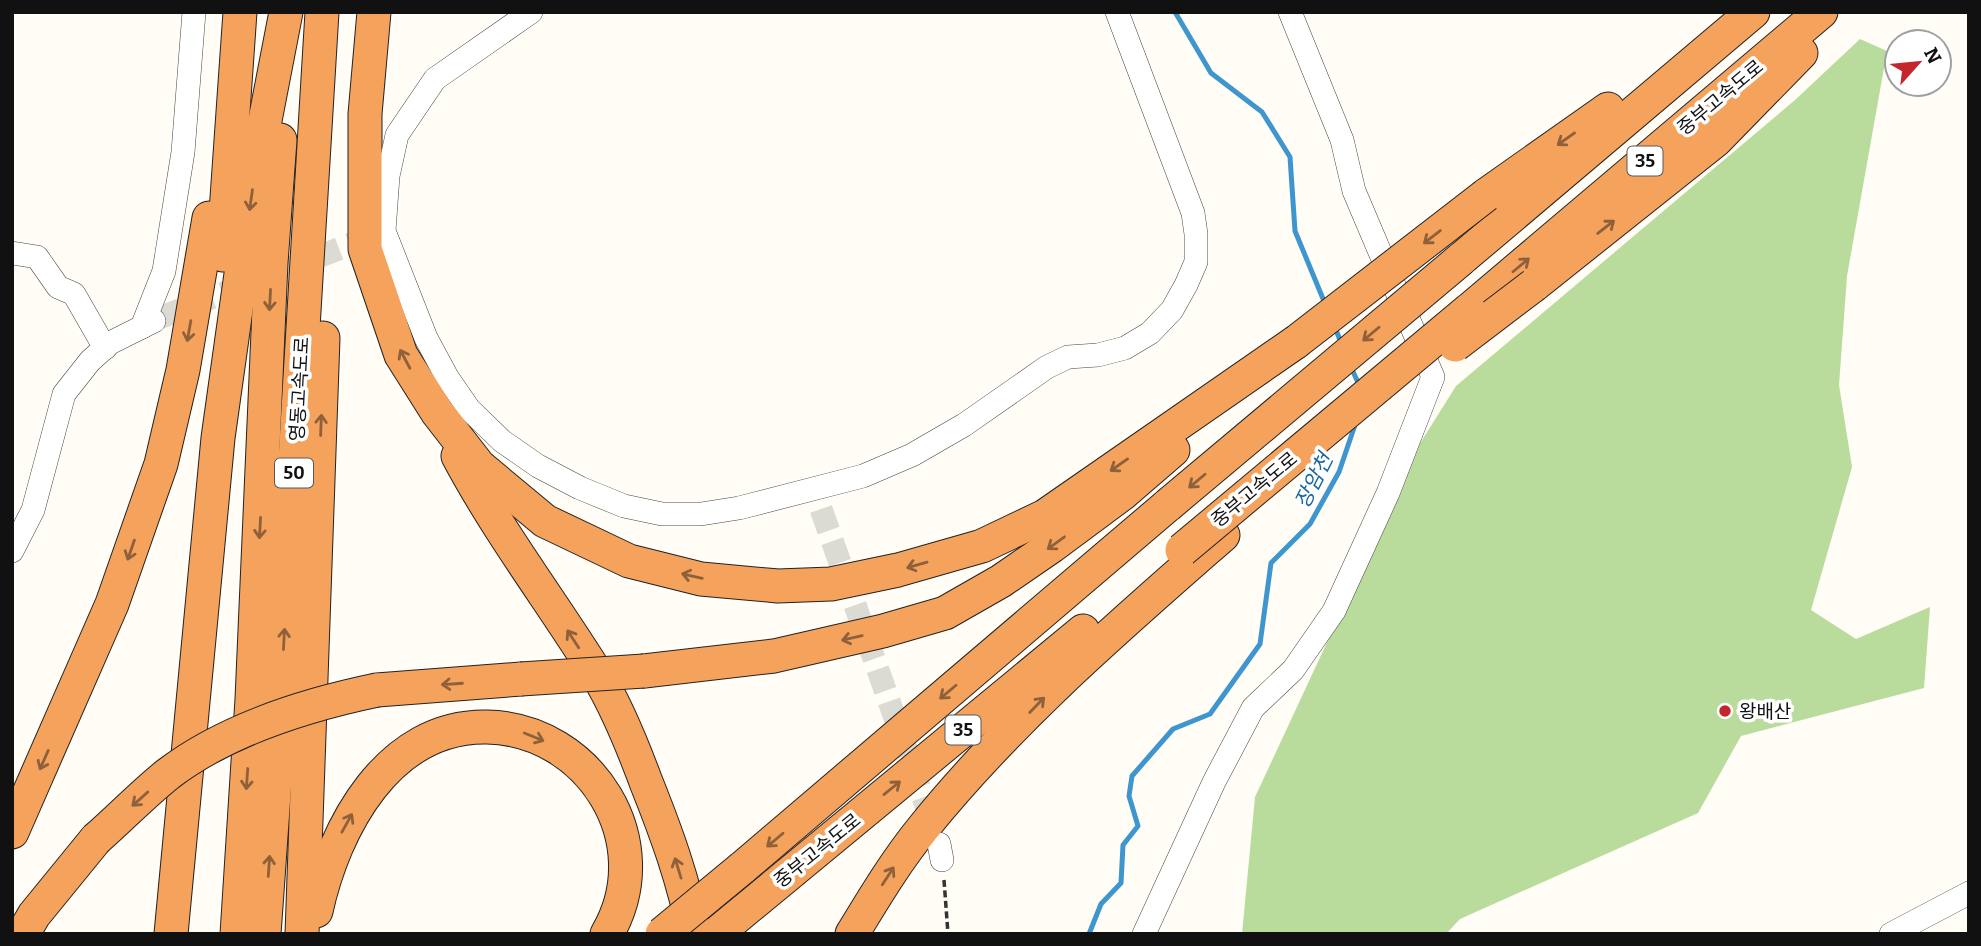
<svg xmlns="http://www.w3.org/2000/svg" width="1981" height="946" viewBox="0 0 1981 946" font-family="Bitter,'Noto Sans KR',serif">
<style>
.forest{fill:#b9dc9c}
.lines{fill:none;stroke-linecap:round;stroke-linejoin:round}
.stream{stroke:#3f96cf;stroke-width:5}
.minor-tunnel{stroke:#dbdad3;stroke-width:23;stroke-dasharray:23 11;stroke-linecap:butt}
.minor-casing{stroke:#444;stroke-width:24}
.highway-casing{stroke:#222;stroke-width:35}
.path{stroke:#333;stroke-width:3.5;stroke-dasharray:7 3.5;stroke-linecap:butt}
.minor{stroke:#fff;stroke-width:23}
.highway{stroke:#f5a25d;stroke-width:33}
.highway-bridge-casing{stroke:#222;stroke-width:35;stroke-linecap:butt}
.highway-bridge{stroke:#f5a25d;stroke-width:33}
.oneway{stroke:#8e613b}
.poi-dot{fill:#c4262e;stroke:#fff;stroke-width:2.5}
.labels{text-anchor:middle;stroke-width:7;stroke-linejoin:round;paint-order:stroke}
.shield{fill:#fff;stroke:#585858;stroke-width:2}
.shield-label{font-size:18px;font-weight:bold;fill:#111}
.street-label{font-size:19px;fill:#111;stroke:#fff}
.poi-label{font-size:19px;fill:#111;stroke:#fff;text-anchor:start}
.water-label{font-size:21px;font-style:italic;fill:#1768a6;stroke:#fff}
</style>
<rect width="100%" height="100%" fill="#fffdf5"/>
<polygon class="forest" points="1860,39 1887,51 1847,276 1839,385 1852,467 1811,610 1856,639 1930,607 1924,688 1741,736 1698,813 1460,919 1446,934 1242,934 1255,797 1419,445 1456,386 1795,100"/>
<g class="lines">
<g class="stream">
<polyline points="1175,12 1211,73 1262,112 1290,157 1295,231 1326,306"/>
<polyline points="1334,325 1342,345"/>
<polyline points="1351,367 1360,387"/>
<polyline points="1089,934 1101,904 1121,883 1123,845 1138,826 1129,796 1132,776 1173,729 1210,714 1260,644 1271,563 1310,524 1339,472 1356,422"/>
</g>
<g class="minor-tunnel">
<polyline points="159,318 375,235"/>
<polyline points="821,509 935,831"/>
</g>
<defs>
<g id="minor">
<polyline points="531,12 435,79 397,135 388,176 384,231 426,338 447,377 469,409 502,441 538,466 580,488 624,506 662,514 701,514 739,508 863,476 912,455 964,425 1047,367 1068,357 1098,355 1125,348 1150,333 1172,310 1186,285 1196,262 1196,234 1193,213 1117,12"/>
<polyline points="12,253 37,257 58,287 74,294 105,348"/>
<polyline points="142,327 164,271 183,152 194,12"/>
<polyline points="12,551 33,510 64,394 90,361 110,343 154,321"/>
<polyline points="939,844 942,860"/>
<polyline points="1144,934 1214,782 1253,708 1293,670 1334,611 1388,493 1433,377 1354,191 1342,140 1290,12"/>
<polyline points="1891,934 1969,893"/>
</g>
<g id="highway">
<polyline points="374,12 365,114 365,249 401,355 437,412 479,466 545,521 629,561 701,579 778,586 831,584 898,570 982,546 1045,516 1296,342"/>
<polyline points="1486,195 1608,109"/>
<polyline points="223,255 240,12"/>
<polyline points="1461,259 1753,12"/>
<polyline points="1534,285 1716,140 1801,53"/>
<polyline points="1469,310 1821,12"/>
<path d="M458 456C499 533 552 602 598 676 618 709 633 747 646 782 666 832 684 881 694 934"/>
<polyline points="644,671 774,656 883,631 945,613 1001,581 1052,546 1122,494 1173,450"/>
<polyline points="377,690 521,679"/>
<polyline points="12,832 112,604 161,464 183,370 209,218"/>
<polyline points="742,868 1168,505"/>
<path d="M316 911C334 828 388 725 487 727 590 729 661 842 607 934"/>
<polyline points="23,934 34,915 96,839"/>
<polyline points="171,934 218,438 256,167 286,12"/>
<polyline points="237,934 252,699 271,263 280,140"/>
<polyline points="264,934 280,710 322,12"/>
<polyline points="302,934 323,338"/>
<polyline points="716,934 1083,631"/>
<path d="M852 934C874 898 896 861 923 828 1011 719 1118 627 1223 535"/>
</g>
</defs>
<use href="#minor" class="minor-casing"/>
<use href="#highway" class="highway-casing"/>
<polyline class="path" points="944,880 948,934"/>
<use href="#minor" class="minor"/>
<use href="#highway" class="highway"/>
<defs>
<g id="highway-bridge">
<polyline points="1296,342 1486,195"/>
<polyline points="1455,345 1534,285"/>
<polyline points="1168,505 1461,259"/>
<polyline points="1182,550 1469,310"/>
<polyline points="521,679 644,671"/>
<path d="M96 839C120 818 143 794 168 774 227 729 305 705 377 690"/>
<polyline points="662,934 742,868"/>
</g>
</defs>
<use href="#highway-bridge" class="highway-bridge-casing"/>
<use href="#highway-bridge" class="highway-bridge"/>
</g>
<defs><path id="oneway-shaft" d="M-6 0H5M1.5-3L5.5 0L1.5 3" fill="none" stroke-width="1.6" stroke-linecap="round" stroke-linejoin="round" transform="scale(1.75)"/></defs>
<g class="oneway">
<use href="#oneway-shaft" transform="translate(1566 139) rotate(145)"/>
<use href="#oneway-shaft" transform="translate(251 200) rotate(98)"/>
<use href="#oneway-shaft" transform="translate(1606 227) rotate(-38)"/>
<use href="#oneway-shaft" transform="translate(1432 237) rotate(142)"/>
<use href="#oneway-shaft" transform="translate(1521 265) rotate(-40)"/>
<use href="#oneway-shaft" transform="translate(270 300) rotate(93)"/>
<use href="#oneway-shaft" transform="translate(189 331) rotate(100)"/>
<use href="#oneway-shaft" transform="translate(1371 334) rotate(140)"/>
<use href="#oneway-shaft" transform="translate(405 359) rotate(-118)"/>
<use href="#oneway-shaft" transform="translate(321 425) rotate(-88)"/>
<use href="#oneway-shaft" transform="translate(1119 465) rotate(145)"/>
<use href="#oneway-shaft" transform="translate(1197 481) rotate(140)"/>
<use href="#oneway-shaft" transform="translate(260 528) rotate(93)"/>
<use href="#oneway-shaft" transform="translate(1056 543) rotate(144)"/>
<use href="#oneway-shaft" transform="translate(131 550) rotate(109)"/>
<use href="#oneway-shaft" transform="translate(917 565) rotate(164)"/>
<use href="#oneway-shaft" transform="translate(692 576) rotate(-167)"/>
<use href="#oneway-shaft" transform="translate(852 638) rotate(167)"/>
<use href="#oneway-shaft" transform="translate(284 639) rotate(-87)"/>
<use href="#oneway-shaft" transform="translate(573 639) rotate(-123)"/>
<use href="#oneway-shaft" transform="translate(452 684) rotate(176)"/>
<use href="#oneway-shaft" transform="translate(948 692) rotate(140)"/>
<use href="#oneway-shaft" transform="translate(1037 705) rotate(-46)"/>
<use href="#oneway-shaft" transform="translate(534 737) rotate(22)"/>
<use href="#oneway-shaft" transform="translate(44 760) rotate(114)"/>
<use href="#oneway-shaft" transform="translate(247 779) rotate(94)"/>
<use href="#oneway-shaft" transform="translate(892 788) rotate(-39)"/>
<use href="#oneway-shaft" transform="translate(140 799) rotate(138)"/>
<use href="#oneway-shaft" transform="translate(347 823) rotate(-61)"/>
<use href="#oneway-shaft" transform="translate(775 840) rotate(140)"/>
<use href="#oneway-shaft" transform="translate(269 866) rotate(-86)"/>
<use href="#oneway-shaft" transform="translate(678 868) rotate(-107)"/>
<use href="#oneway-shaft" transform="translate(888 876) rotate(-57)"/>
</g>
<circle class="poi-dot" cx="1725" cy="711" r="7"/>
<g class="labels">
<g class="shield">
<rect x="1627.5" y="146.5" width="35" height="29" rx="5"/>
<rect x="275" y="458.5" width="38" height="29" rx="5"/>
<rect x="945.5" y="715.5" width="35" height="29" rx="5"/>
</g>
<g class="shield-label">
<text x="1645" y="167">35</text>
<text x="294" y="479">50</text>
<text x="963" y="736">35</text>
</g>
<g class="street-label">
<text transform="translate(1720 97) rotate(-40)" y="7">중부고속도로</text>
<text transform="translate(299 389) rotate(-87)" y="7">영동고속도로</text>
<text transform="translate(1254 489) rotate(-40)" y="7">중부고속도로</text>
<text transform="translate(817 850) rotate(-39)" y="7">중부고속도로</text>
</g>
<g class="poi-label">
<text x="1739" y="718">왕배산</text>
</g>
<g class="water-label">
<text transform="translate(1314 481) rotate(-63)" y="7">장암천</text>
</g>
</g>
<rect width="1981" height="946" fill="none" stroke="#111111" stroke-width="28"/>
<g transform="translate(1918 63) rotate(63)"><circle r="33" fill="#ffffff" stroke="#a0a0a0" stroke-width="2"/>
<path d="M0-5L12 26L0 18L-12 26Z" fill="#c4262e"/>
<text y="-10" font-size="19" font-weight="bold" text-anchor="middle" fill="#111111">N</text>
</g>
</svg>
